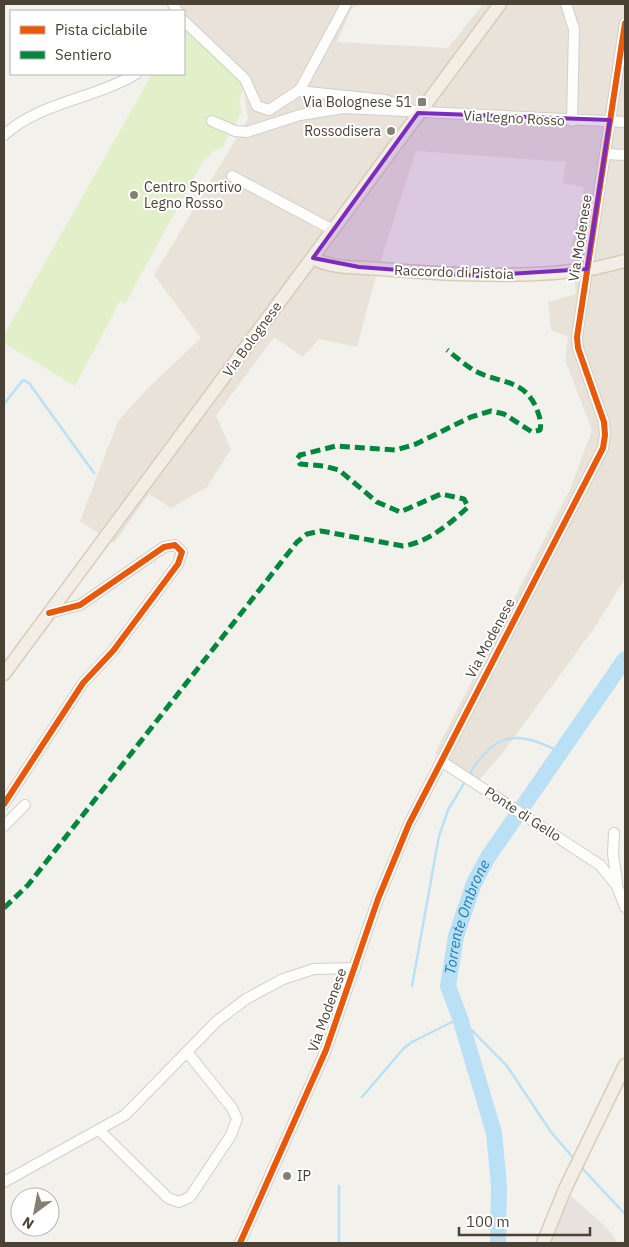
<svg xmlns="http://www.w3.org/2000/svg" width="629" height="1247" viewBox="0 0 629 1247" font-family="'IBM Plex Sans',sans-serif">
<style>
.residential{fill:#e8e2d9}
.industrial{fill:#e7e2dd}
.green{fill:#e2f0ca}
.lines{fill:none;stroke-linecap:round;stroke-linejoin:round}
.stream{stroke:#b9e0f5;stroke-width:2.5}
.river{stroke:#b9e0f5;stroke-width:16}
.minor-casing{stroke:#d1cfca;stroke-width:12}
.major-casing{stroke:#d8ccb7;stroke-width:15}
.minor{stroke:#fdfdfc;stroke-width:10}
.major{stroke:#f2eee5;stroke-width:12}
.major-bridge-casing{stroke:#d8ccb7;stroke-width:15;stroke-linecap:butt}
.major-bridge{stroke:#f2eee5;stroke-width:12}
.quiet{stroke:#00873e;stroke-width:5;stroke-dasharray:10 5;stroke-linecap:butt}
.cycleway-casing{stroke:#fff;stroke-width:9}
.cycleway{stroke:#e8590c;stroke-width:6}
.marked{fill:#7b2cbf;fill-opacity:0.2;stroke:#7b2cbf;stroke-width:4;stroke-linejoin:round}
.poi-dot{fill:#867f76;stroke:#fff;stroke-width:2}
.labels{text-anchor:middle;stroke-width:4;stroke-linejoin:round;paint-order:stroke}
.poi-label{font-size:14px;fill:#4b4236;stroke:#fff;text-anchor:end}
.street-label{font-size:14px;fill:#4b4236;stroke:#fff}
.water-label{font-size:15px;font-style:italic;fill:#207db3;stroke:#fff}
</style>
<rect width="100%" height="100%" fill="#f3f1ec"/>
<polygon class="residential" points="174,4 359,4 352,8 337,42 448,48 483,4 625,4 625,579 593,630 501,755 479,780 435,753 570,489 592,430 565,360 568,337 551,330 548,302 576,294 571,247 584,187 562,183 566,162 416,151 375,279 357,347 319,339 303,357 274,337 216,416 231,449 207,487 171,508 149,494 114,543 80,521 118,421 148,388 201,338 154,275 248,119 243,85 184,27 184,11 166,11"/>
<polygon class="industrial" points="571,1196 607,1228 618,1243 548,1243"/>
<polygon class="green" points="184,27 244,85 239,104 242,112 222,148 214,151 203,161 125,304 120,301 75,386 4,343 4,335 152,74 184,74"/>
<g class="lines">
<g class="stream">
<polyline points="4,404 23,380 29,383 94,473"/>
<path d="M469 775C495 732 517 729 560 752"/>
<polyline points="412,986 439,836 448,810 466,780"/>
<polyline points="362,1097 404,1048 412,1042 460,1018 507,1066 551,1132 575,1160"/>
<polyline points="580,1166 625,1214"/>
<polyline points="339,1186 339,1243"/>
</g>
<path class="river" id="s1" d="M498 1243 499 1185 494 1133 460 1018 448 986 456 936 474 883 488 857 625 659"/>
<defs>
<g id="minor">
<polyline points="173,4 177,11"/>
<polyline points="566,4 574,29 572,121"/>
<polyline points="184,21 245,79 257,106 269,110 298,91 302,86 346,4"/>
<polyline points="298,91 385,100 412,110"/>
<polyline points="212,121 235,131 247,132 300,115 344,108 625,122"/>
<path d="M4 135C43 101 91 100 136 74"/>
<polyline points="606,154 625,155"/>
<polyline points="232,176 333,230"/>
<polyline points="441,761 600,865 617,886 625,907"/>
<polyline points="4,804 83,683 113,651 178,564 182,552 175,545 164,547 80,605 49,613"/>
<polyline points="4,826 25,805"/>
<polyline points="614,833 613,854 617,882"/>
<polyline points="100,1131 168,1198 179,1202 190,1197 231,1135 237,1119 232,1108 187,1052"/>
<polyline points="4,1182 125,1115 217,1021 246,999 283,979 314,969 355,968"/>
<polyline points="240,1243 326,1050 378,899 409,824 603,448 605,435 604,422 578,348 577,337 625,23"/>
</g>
<g id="major">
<path d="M313 258C331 269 360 267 381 269 441 274 494 277 554 273"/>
<polyline points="596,268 625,261"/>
<polyline points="4,674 500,4"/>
<polyline points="543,1243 565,1189 625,1065"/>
</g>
</defs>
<use href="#minor" class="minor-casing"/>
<use href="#major" class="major-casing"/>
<use href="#minor" class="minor"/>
<use href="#major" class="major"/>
<defs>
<polyline id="major-bridge" points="554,273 596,268"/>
</defs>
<use href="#major-bridge" class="major-bridge-casing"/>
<use href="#major-bridge" class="major-bridge"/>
<path class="quiet" d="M4 908 28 885 297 542 307 534 321 531 403 546C427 543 451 523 468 507L464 499 441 494 400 512 377 502 339 470 324 466 300 464 297 459 300 455 336 446 396 450 416 444 471 417 491 411 504 414 532 432 540 430C542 422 539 415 536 407 522 378 500 384 475 371 465 365 456 357 447 350"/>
<defs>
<g id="cycleway">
<polyline points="4,804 83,683 113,651 178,564 182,552 175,545 164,547 80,605 49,613"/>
<polyline points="240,1243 326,1050 378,899 409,824 603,448 605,435 604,422 578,348 577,337 625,23"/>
</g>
</defs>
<use href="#cycleway" class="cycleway-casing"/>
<use href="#cycleway" class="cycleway"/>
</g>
<path class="marked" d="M418 113 610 120 587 269 478 276 359 267 313 258Z"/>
<g class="poi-dot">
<rect x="417" y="97" width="10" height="10" rx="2.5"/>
<circle cx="391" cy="131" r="5"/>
<circle cx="134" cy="195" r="5"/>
<circle cx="287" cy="1176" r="5"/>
</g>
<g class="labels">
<g class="poi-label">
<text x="412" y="107">Via Bolognese 51</text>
<text x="381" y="136">Rossodisera</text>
<text x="144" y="192" text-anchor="start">Centro Sportivo<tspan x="144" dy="16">Legno Rosso</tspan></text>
<text x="297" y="1181" text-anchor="start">IP</text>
</g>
<g class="street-label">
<text transform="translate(514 118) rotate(3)" y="5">Via Legno Rosso</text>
<text transform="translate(580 238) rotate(-81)" y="5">Via Modenese</text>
<text transform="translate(454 272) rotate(2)" y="5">Raccordo di Pistoia</text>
<text transform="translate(252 339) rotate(-54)" y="5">Via Bolognese</text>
<text transform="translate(490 638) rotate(-62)" y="5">Via Modenese</text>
<text transform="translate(523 814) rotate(33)" y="5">Ponte di Gello</text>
<text transform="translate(327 1010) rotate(-70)" y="5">Via Modenese</text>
</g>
<g class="water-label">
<text dy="5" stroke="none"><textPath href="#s1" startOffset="336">Torrente Ombrone</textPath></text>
</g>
</g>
<rect width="629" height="1247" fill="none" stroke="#4b4236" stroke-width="10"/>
<rect x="10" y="10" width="175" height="65" fill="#ffffff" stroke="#b7b3af"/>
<rect x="20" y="26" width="25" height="8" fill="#e8590c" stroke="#b7b3af"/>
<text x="55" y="35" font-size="15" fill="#4b4236">Pista ciclabile</text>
<rect x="20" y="51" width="25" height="8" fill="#00873e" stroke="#b7b3af"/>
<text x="55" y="60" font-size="15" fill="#4b4236">Sentiero</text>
<g transform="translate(35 1212) rotate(212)"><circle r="24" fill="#ffffff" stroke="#b7b3af"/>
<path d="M0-4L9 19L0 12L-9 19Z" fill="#867f76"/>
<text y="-8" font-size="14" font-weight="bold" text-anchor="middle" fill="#4b4236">N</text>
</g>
<path d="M459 1227v8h131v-8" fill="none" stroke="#4b4236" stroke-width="2.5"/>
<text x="466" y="1227" font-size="15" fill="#4b4236" stroke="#ffffff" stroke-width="4" paint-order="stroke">100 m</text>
</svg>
